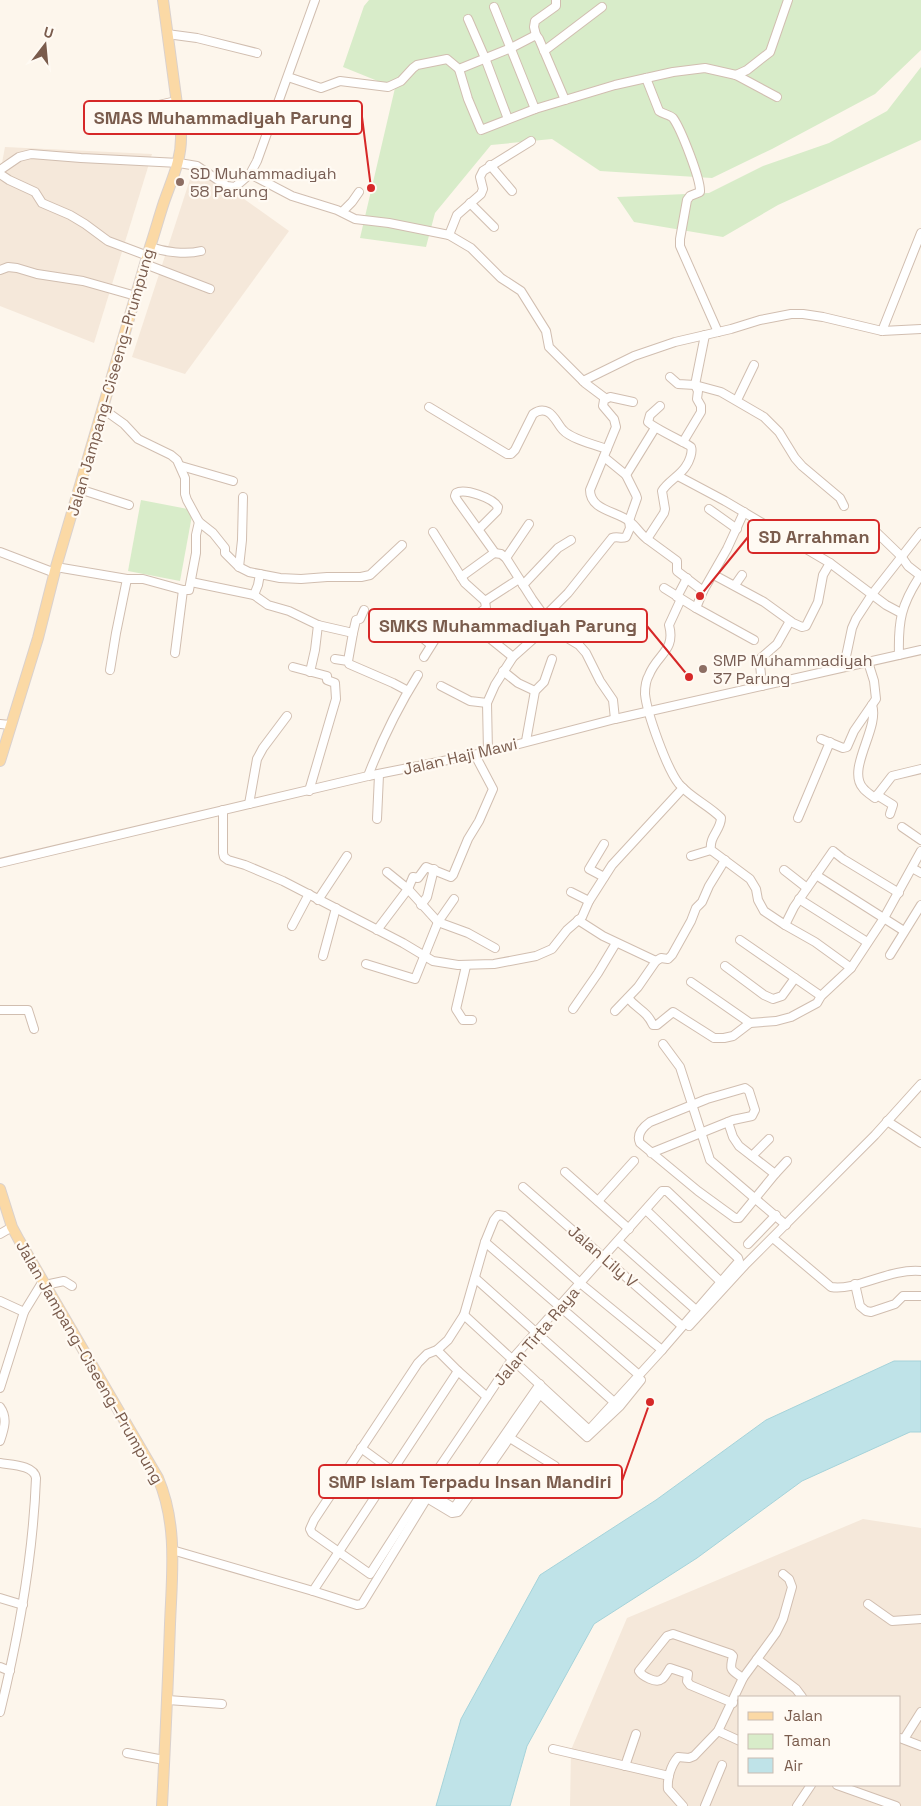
<svg xmlns="http://www.w3.org/2000/svg" width="921" height="1806" viewBox="0 0 921 1806" font-family="'Space Grotesk',sans-serif">
<style>
.residential{fill:#f5e8da;fill-rule:evenodd}
.green{fill:#d8ecc9}
.water{fill:#bfe3e8;stroke:#a5d3da}
.lines{fill:none;stroke-linecap:round;stroke-linejoin:round}
.minor-casing{stroke:#d1beb0;stroke-width:10}
.major-casing{stroke:#dad1cd;stroke-width:12}
.minor{stroke:#fff;stroke-width:8}
.major{stroke:#fbd9a5;stroke-width:10}
.education-dot{fill:#8d6e63;stroke:#fffaf3;stroke-width:2}
.labels{text-anchor:middle;stroke-width:4.5;stroke-linejoin:round;paint-order:stroke}
.education-label{font-size:16px;fill:#785e54;stroke:#fffaf3;text-anchor:start}
.street-label{font-size:16px;fill:#7a5c4d;stroke:#fffaf3}
.leader{fill:none;stroke:#d62828;stroke-width:2}
.callout-dot{fill:#d62828;stroke:#fffaf3;stroke-width:2}
.callout{fill:#fffaf3;stroke:#d62828;stroke-width:2}
.callout-label{font-size:18px;text-anchor:middle;font-weight:bold;fill:#7a5c4d}
</style>
<rect width="100%" height="100%" fill="#fdf6ec"/>
<g class="residential">
<polygon points="5,147 152,154 94,343 0,306 0,174"/>
<polygon points="195,164 289,231 185,374 132,357"/>
<path d="M863 1519 921 1528V1806H570L571 1750 627 1618ZM740 1697H900V1785H740Z"/>
</g>
<g class="green">
<polygon points="369,0 921,0 921,50 875,94 772,149 712,178 600,171 552,139 491,145 435,213 426,247 360,238 395,88 343,67 364,6"/>
<polygon points="921,67 921,140 778,205 723,237 634,222 617,197 709,193 763,166 829,143 887,111"/>
<polygon points="141,500 193,510 180,581 128,571"/>
</g>
<polygon class="water" points="894,1361 921,1361 921,1432 910,1432 802,1481 697,1558 594,1624 527,1746 510,1806 436,1806 461,1719 540,1575 656,1500 766,1420"/>
<g class="lines">
<defs>
<g id="minor">
<polyline points="494,7 535,109"/>
<polyline points="468,19 485,58 508,119"/>
<polyline points="167,34 197,38 257,53"/>
<polyline points="536,35 534,27 535,21 556,6 556,0"/>
<polyline points="544,51 602,7"/>
<polyline points="459,69 468,99 481,130 535,109 565,100"/>
<polyline points="736,75 747,70 770,52 788,0"/>
<polyline points="288,77 321,88 340,81 388,87 401,81 413,68 417,65 447,59 459,69 511,48 536,35 539,39 565,100 615,85 673,72 705,68 736,75 777,97"/>
<path d="M646 78 659 111C663 114 670 115 673 118 681 129 701 180 700 192L690 196 687 200 680 239V246L718 332"/>
<polyline points="124,113 176,101"/>
<polyline points="156,120 179,120"/>
<polyline points="490,165 512,191"/>
<polyline points="0,170 19,157 31,154 81,158 179,163 197,166 227,186 235,187 250,174 257,161 315,0"/>
<polyline points="0,174 9,180 35,192 42,203 70,215 85,224 108,241 148,256"/>
<polyline points="250,174 292,196 337,210 355,219 389,223 449,235 457,215 481,194 483,189 480,177 483,171 531,141"/>
<polyline points="470,203 494,227"/>
<polyline points="342,212 352,202 359,192"/>
<polyline points="449,235 471,248 501,278 521,291 546,331 549,347 585,383 605,398"/>
<path d="M150 247C165 252 186 255 201 251"/>
<polyline points="145,264 210,289"/>
<polyline points="0,270 8,267 17,268 37,274 83,281 136,296"/>
<polyline points="882,331 921,233"/>
<polyline points="670,377 678,384 695,385 721,392 764,417 779,432 795,458 802,466 840,498 844,506"/>
<polyline points="583,381 634,356 675,342 731,329 760,320 791,314 803,314 823,317 882,331 921,329"/>
<polyline points="737,400 754,365"/>
<path d="M633 402 610 397 604 400 603 406 614 419 616 427 590 490C590 510 616 511 629 521 636 526 640 534 647 539L664 513 665 509 662 491C668 481 680 476 686 466 689 462 693 452 691 447 689 444 655 429 648 422L650 415 660 406"/>
<path d="M429 407 507 454H511L515 450 533 414C537 411 542 409 548 412 555 416 558 425 563 430 571 439 595 445 607 449"/>
<polyline points="103,409 124,424 138,439 171,455 177,460 185,478 185,494 187,500 199,522 213,533 225,548 225,553 239,567 249,572 280,578 301,579 327,577 361,577 370,575 402,545"/>
<polyline points="683,442 701,412 701,406 697,399 698,391 695,385 705,335"/>
<polyline points="181,466 233,481"/>
<polyline points="626,475 655,428"/>
<polyline points="678,476 725,501 830,563 886,605 901,613"/>
<polyline points="79,489 129,505"/>
<polyline points="709,509 737,529"/>
<path d="M479 529 497 511 498 507C493 498 465 488 456 493L455 496 457 500 495 553"/>
<polyline points="873,529 901,556 908,566 921,576"/>
<polyline points="433,532 465,583 485,601 519,579"/>
<polyline points="647,539 677,561 677,571 703,591 727,549 744,512"/>
<polyline points="0,552 55,573"/>
<polyline points="506,558 529,524"/>
<polyline points="56,567 127,579 143,579 183,590 189,590 196,553 196,535 199,522"/>
<polyline points="239,567 242,540 243,497"/>
<polyline points="714,575 764,602 793,623 802,627 806,626 818,602 823,575 830,563"/>
<polyline points="461,577 494,553 501,554 506,558 532,599 550,624 564,636 579,645 586,653 600,681 613,700 615,719"/>
<polyline points="191,582 254,595 268,605 289,611 318,625 353,633 356,620 360,619 364,610"/>
<polyline points="523,585 558,548 571,540"/>
<polyline points="735,585 742,575"/>
<polyline points="664,588 696,608 754,640"/>
<polyline points="254,595 258,585 260,574"/>
<polyline points="677,597 687,578"/>
<path d="M681 599 669 625C676 651 657 654 649 675 646 680 645 689 645 694 647 714 667 769 679 784 691 798 710 806 721 818 721 830 709 836 711 850L750 879 756 889 758 900 764 911 785 925 815 942 851 968"/>
<polyline points="696,608 703,591"/>
<polyline points="395,615 431,645"/>
<path d="M545 616 568 593 612 538C617 536 621 539 626 537L630 528 629 521 631 515 637 498 636 495 626 475 604 457"/>
<polyline points="471,619 486,608 485,601"/>
<polyline points="175,653 183,590"/>
<path d="M899 655C898 621 901 605 920 576"/>
<polyline points="424,657 439,633 456,618 464,625 471,619 482,632 513,657"/>
<polyline points="335,659 348,661 349,664 393,683 408,691"/>
<polyline points="348,661 353,633"/>
<polyline points="844,666 852,628 856,619 873,593 921,532"/>
<polyline points="293,667 327,676 327,680 335,683 336,699 309,791"/>
<polyline points="110,670 116,633 127,579"/>
<polyline points="503,671 518,683 535,691"/>
<polyline points="310,672 315,650 318,625"/>
<polyline points="441,686 470,701 487,703"/>
<polyline points="762,686 760,664 761,658 777,644 790,621"/>
<path d="M872 705C880 728 846 769 863 788 866 792 871 795 875 798L892 776 921 769"/>
<polyline points="0,724 10,725"/>
<polyline points="821,739 843,748 847,747 854,731 876,699 874,681 868,662"/>
<polyline points="526,741 535,691 544,682 552,659"/>
<polyline points="488,752 487,703 495,685 513,657 550,624"/>
<path d="M368 776C381 742 398 707 418 675"/>
<polyline points="877,795 893,805 890,814"/>
<polyline points="249,804 257,759 263,748 287,716"/>
<polyline points="223,810 223,853 224,857 228,860 245,865 283,881 403,943 433,961 458,965 494,964 536,956 552,949 567,930 582,917 589,901 612,865 683,788"/>
<polyline points="798,818 830,742"/>
<polyline points="377,819 379,775"/>
<polyline points="902,827 921,840"/>
<polyline points="691,856 711,850"/>
<polyline points="0,863 368,776 488,752 615,719 921,650"/>
<polyline points="912,868 921,873"/>
<polyline points="784,870 807,888"/>
<polyline points="387,872 408,889 438,922 468,933 495,948"/>
<polyline points="816,875 904,931"/>
<polyline points="604,877 589,869 604,844"/>
<polyline points="571,892 589,901"/>
<polyline points="799,899 867,942"/>
<polyline points="318,900 347,856"/>
<polyline points="421,905 427,897 434,869"/>
<polyline points="578,920 603,936 656,961 638,987 615,1011"/>
<polyline points="785,925 794,907 833,851 843,859 899,893"/>
<polyline points="292,926 309,894"/>
<polyline points="377,930 408,889 413,877 418,878 426,867 451,877 453,875 468,839 479,821 493,789 475,755"/>
<polyline points="740,940 821,996"/>
<polyline points="890,955 921,905"/>
<polyline points="323,956 336,908"/>
<polyline points="656,961 661,958 668,959 672,955 691,921 696,908 702,902 709,886 725,860"/>
<polyline points="366,964 415,979 438,922 454,899"/>
<polyline points="466,966 456,1009 463,1020 472,1020"/>
<polyline points="725,966 764,995 773,999 782,996 795,978"/>
<polyline points="691,982 750,1023"/>
<path d="M628 998C638 1010 646 1010 653 1025H657L673 1012 714 1038H724L733 1036 750 1023 776 1021 791 1017 817 1003 821 996 851 968 884 918 921 851"/>
<polyline points="573,1009 598,973 616,943"/>
<polyline points="0,1010 28,1010 34,1029"/>
<polyline points="663,1044 680,1067 710,1160 786,1225"/>
<polyline points="887,1121 921,1143"/>
<polyline points="728,1122 733,1137 739,1146 775,1174"/>
<path d="M651 1153 733 1120 752 1116 755 1110 749 1091 745 1088 707 1099 650 1122C643 1127 636 1134 640 1143L698 1191 735 1218H739L775 1174 787 1161"/>
<polyline points="752,1156 769,1139"/>
<polyline points="565,1172 629,1229"/>
<polyline points="523,1187 682,1326"/>
<polyline points="598,1201 634,1161"/>
<polyline points="646,1210 721,1282"/>
<polyline points="0,1234 12,1227"/>
<path d="M773 1238 831 1287C857 1291 890 1268 921 1271"/>
<polyline points="618,1241 696,1310"/>
<polyline points="485,1242 639,1375"/>
<polyline points="748,1244 776,1215"/>
<polyline points="475,1278 614,1402"/>
<polyline points="855,1284 860,1306 866,1311 871,1312 895,1304 903,1296 921,1296"/>
<polyline points="45,1285 64,1281 72,1286"/>
<polyline points="0,1301 24,1312"/>
<polyline points="689,1326 745,1265 875,1135 921,1084"/>
<polyline points="437,1350 458,1371"/>
<polyline points="540,1384 454,1508 424,1490 370,1574 312,1533 310,1529 314,1520 418,1363 427,1354 437,1350 448,1340 464,1315 485,1242 494,1220 498,1215 504,1216 580,1283 662,1350"/>
<polyline points="0,1388 24,1312 43,1281"/>
<path d="M0 1407C8 1418 4 1429 0 1441"/>
<polyline points="510,1438 555,1466"/>
<polyline points="361,1448 391,1470 424,1490 487,1397"/>
<path d="M0 1463C11 1465 34 1465 36 1478 33 1558 19 1635 0 1712"/>
<polyline points="172,1550 313,1591 458,1371 487,1397 513,1358 662,1191 667,1191 738,1258 739,1261 662,1350 589,1430 464,1315"/>
<polyline points="783,1574 789,1579 792,1587 783,1619 776,1633 757,1659 796,1689 802,1697"/>
<polyline points="313,1591 357,1605 362,1604 427,1498 452,1513 458,1512 540,1394 587,1437 620,1406 641,1380"/>
<polyline points="0,1598 23,1605"/>
<polyline points="868,1604 892,1621 921,1619"/>
<polyline points="0,1667 10,1671"/>
<polyline points="168,1700 222,1704"/>
<path d="M733 1703 690 1685 687 1681 688 1674 670 1668C668 1671 665 1677 662 1679 656 1684 642 1676 639 1671L667 1636 673 1634 731 1654 733 1656C729 1671 731 1670 743 1678"/>
<polyline points="718,1731 740,1741"/>
<polyline points="900,1738 921,1746"/>
<polyline points="904,1739 921,1712"/>
<polyline points="553,1749 669,1776"/>
<polyline points="127,1753 164,1760"/>
<polyline points="625,1766 636,1734"/>
<polyline points="837,1785 896,1806"/>
<path d="M683 1806 668 1789C667 1778 671 1765 678 1757L689 1758 694 1756 718 1731 743 1678 757 1659"/>
<polyline points="705,1806 722,1765"/>
<polyline points="797,1806 811,1785"/>
</g>
<g id="major">
<path d="M0 761 38 638 56 567 150 247C155 232 159 217 164 202 172 179 182 159 181 134L163 0"/>
<path d="M0 1189 12 1227 19 1240 158 1478C178 1525 172 1574 170 1624 168 1685 165 1745 162 1806"/>
</g>
</defs>
<use href="#minor" class="minor-casing"/>
<use href="#major" class="major-casing"/>
<use href="#minor" class="minor"/>
<use href="#major" class="major"/>
</g>
<g class="education-dot">
<circle cx="180" cy="182" r="5"/>
<circle cx="703" cy="669" r="5"/>
</g>
<g class="labels">
<g class="education-label">
<text x="190" y="179">SD Muhammadiyah<tspan x="190" dy="18">58 Parung</tspan></text>
<text x="713" y="666">SMP Muhammadiyah<tspan x="713" dy="18">37 Parung</tspan></text>
</g>
<g class="street-label">
<text transform="translate(110 382) rotate(-74)" y="6">Jalan Jampang–Ciseeng–Prumpung</text>
<text transform="translate(460 756) rotate(-13)" y="6">Jalan Haji Mawi</text>
<text transform="translate(603 1256) rotate(41)" y="6">Jalan Lily V</text>
<text transform="translate(536 1336) rotate(-50)" y="6">Jalan Tirta Raya</text>
<text transform="translate(90 1362) rotate(60)" y="6">Jalan Jampang–Ciseeng–Prumpung</text>
</g>
</g>
<path class="leader" d="M371 188L362 117M700 596L748 537M689 677L647 626M650 1402L622 1481"/>
<g class="callout-dot">
<circle cx="371" cy="188" r="5"/>
<circle cx="700" cy="596" r="5"/>
<circle cx="689" cy="677" r="5"/>
<circle cx="650" cy="1402" r="5"/>
</g>
<g class="callout">
<rect x="84" y="101" width="278" height="33" rx="5"/>
<rect x="748" y="520" width="131" height="33" rx="5"/>
<rect x="369" y="609" width="278" height="33" rx="5"/>
<rect x="319" y="1465" width="303" height="33" rx="5"/>
</g>
<g class="callout-label">
<text x="223" y="124">SMAS Muhammadiyah Parung</text>
<text x="814" y="543">SD Arrahman</text>
<text x="508" y="632">SMKS Muhammadiyah Parung</text>
<text x="470" y="1488">SMP Islam Terpadu Insan Mandiri</text>
</g>
<rect x="738" y="1696" width="162" height="90" fill="#fffaf3" stroke="#cabbb1"/>
<rect x="748" y="1712" width="25" height="8" fill="#fbd9a5" stroke="#cabbb1"/>
<text x="784" y="1721" font-size="15" fill="#7a5c4d">Jalan</text>
<rect x="748" y="1734" width="25" height="15" fill="#d8ecc9" stroke="#cabbb1"/>
<text x="784" y="1746" font-size="15" fill="#7a5c4d">Taman</text>
<rect x="748" y="1758" width="25" height="15" fill="#bfe3e8" stroke="#cabbb1"/>
<text x="784" y="1771" font-size="15" fill="#7a5c4d">Air</text>
<g transform="translate(45 45) rotate(16)" stroke="#fffaf3" stroke-width="4" paint-order="stroke">
<path d="M0-4L9 19L0 12L-9 19Z" fill="#7a5c4d"/>
<text y="-8" font-size="14" font-weight="bold" text-anchor="middle" fill="#7a5c4d">U</text>
</g>
</svg>
